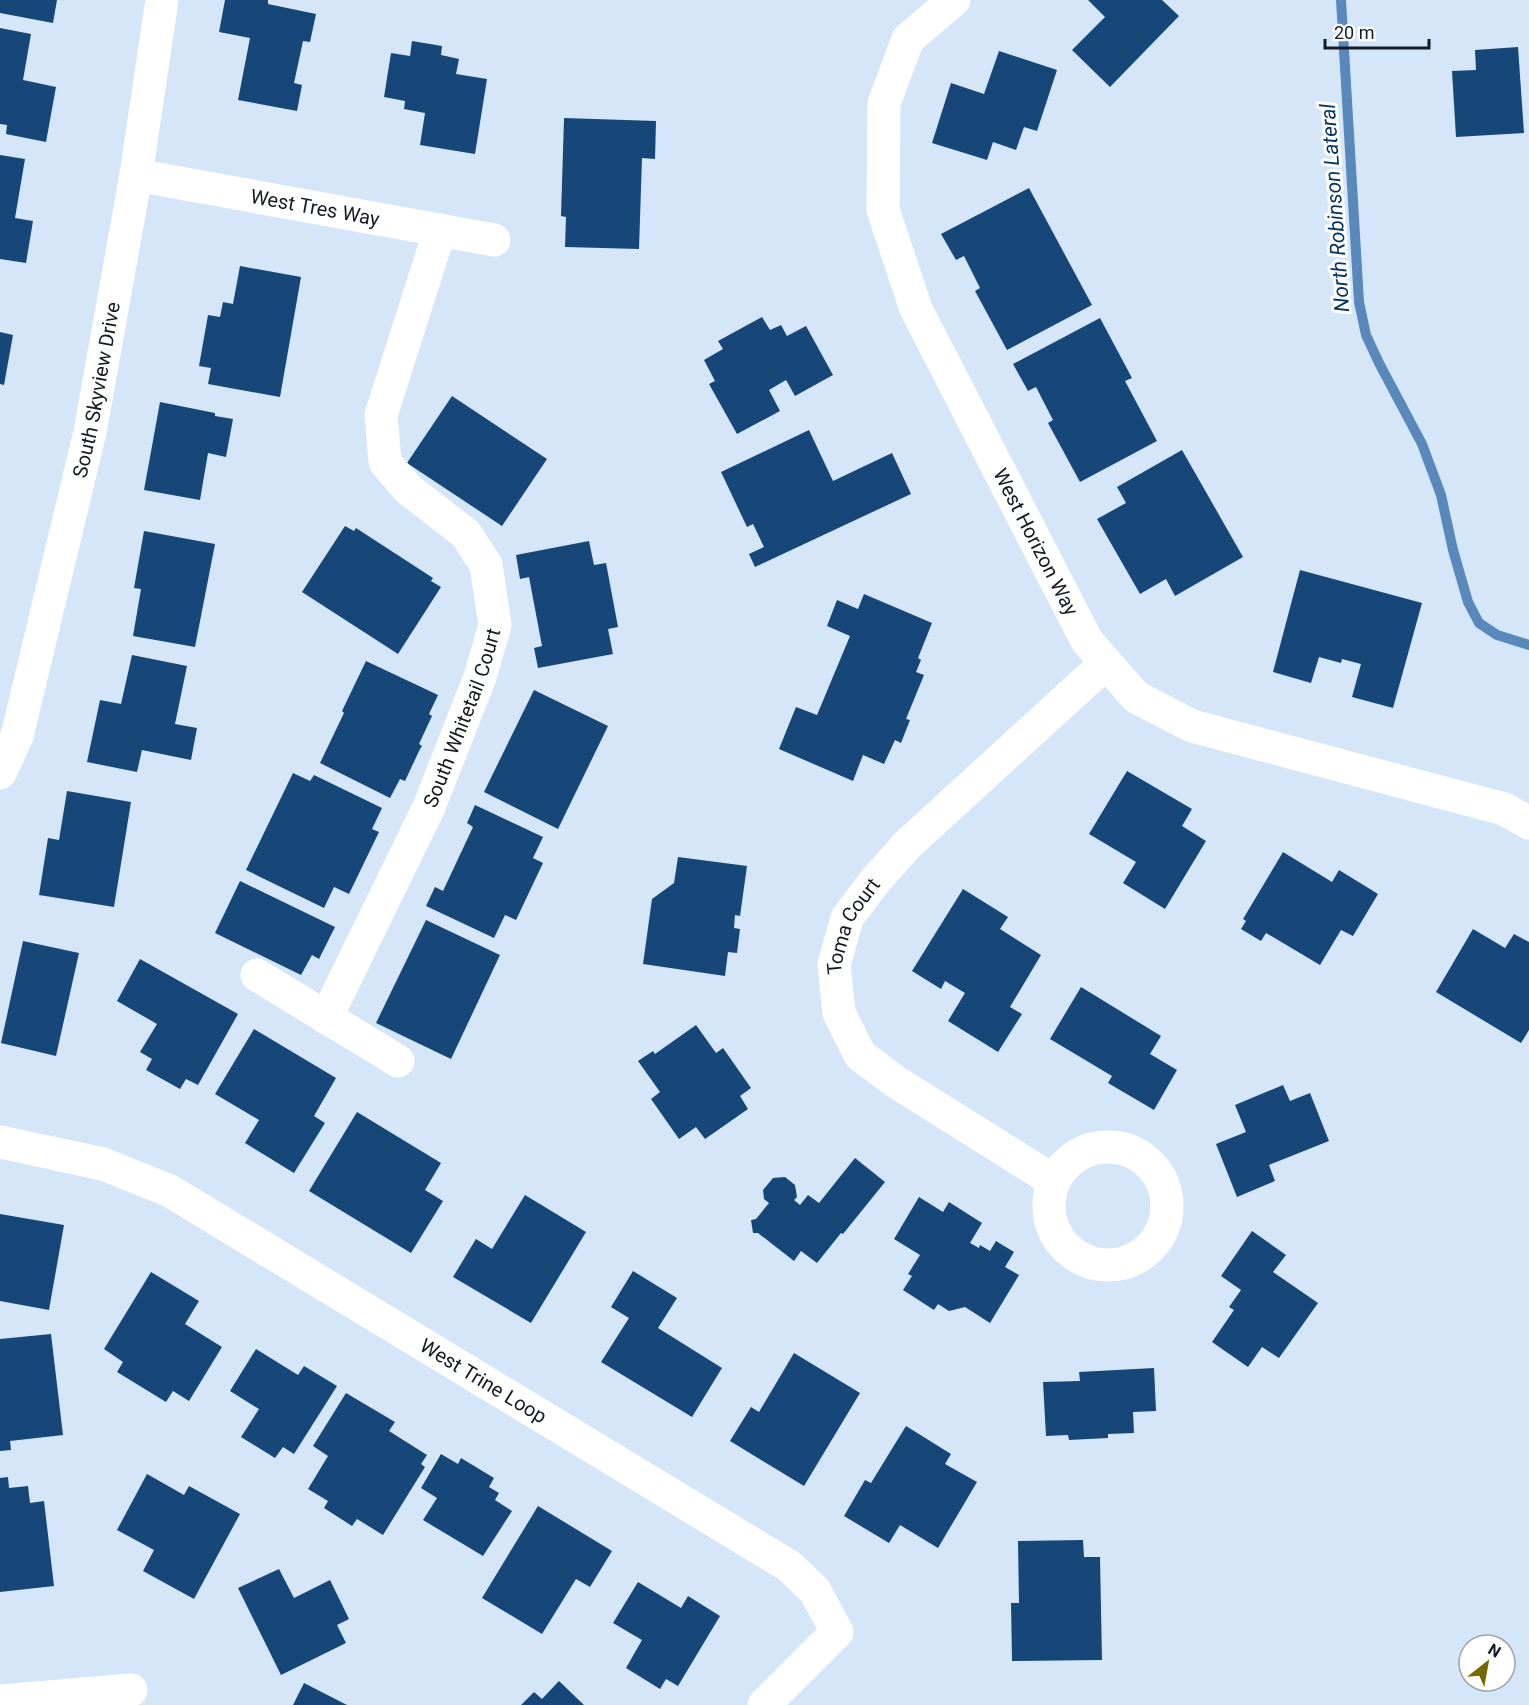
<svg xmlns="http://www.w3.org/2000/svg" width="1529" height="1705" viewBox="0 0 1529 1705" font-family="Roboto,sans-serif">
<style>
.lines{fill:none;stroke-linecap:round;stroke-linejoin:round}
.stream{stroke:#5988bb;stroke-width:10}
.building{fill:#164778}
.minor{stroke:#fff;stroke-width:33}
.labels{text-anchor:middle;stroke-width:6;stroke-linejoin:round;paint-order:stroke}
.street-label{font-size:20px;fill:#151b22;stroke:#fff}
.water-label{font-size:21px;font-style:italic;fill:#063561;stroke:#fff}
</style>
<rect width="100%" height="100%" fill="#d5e6f8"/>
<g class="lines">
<polyline class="stream" points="1341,0 1359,302 1366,335 1379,363 1422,444 1441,495 1453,550 1468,602 1479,623 1497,635 1529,645"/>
</g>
<g class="building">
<polygon points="0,0 57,0 53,23 0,13"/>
<polygon points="225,0 268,0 268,4 316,14 310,42 303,41 294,83 302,85 297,111 238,100 250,38 219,32"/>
<polygon points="1088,0 1162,0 1179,16 1110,87 1072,50 1105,17"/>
<polygon points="0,28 31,34 23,80 56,87 46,142 6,134 7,125 0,124"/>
<polygon points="412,41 442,46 441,55 459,59 456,74 487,79 475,154 420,145 425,113 404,109 405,101 384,97 391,53 410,56"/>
<polygon points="1518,47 1524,133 1456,137 1452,71 1476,70 1475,50"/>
<polygon points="999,51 1057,70 1037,131 1024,127 1016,150 993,142 987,160 932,143 951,83 984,94"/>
<polygon points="564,118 656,121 655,159 642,158 639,249 565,247 566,217 561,216"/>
<polygon points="0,155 25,159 15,218 33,221 26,263 0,259"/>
<polygon points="1029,188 1092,305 1007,350 975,291 980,288 964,256 956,260 941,234"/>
<polygon points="240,266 301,277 280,397 208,384 211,368 199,366 208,315 220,317 223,302 233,304"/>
<polygon points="762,317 770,330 781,325 787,336 806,326 833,375 795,396 786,380 769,390 780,411 737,434 709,384 715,381 704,360 723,349 718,341"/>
<polygon points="1100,318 1132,378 1125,381 1157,441 1080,482 1048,423 1053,420 1036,387 1028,391 1013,364"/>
<polygon points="0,332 13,335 4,385 0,384"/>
<polygon points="452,396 547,459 502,526 407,463"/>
<polygon points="160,402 215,413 215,416 233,419 226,457 208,453 200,500 144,490"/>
<polygon points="809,430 833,481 892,453 911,494 755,567 749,554 764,547 753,524 747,527 721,472"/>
<polygon points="1182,450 1243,557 1175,596 1166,579 1140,594 1097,519 1126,503 1117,487"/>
<polygon points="345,526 354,531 356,528 433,578 431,581 441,587 398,654 302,592"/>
<polygon points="144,531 215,544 195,647 133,636 141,589 134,588"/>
<polygon points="589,541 594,565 606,563 618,627 608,629 613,654 538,668 534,648 542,646 529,577 520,579 516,555"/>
<polygon points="1300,570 1422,603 1393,708 1352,697 1361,664 1342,659 1341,663 1319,657 1311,683 1273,672"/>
<polygon points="864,594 932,623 918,658 921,660 916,672 924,675 906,719 910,720 901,743 895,740 884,764 863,755 853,781 779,749 796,707 817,715 850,636 827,626 837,600 858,609"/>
<polygon points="132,655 187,666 175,724 197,728 191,760 142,750 137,772 87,762 100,700 121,704"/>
<polygon points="366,661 438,695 429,714 432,716 419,744 422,746 420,749 405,781 400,779 390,798 320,763 344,713 342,711"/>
<polygon points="534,690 608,726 558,829 484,792"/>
<polygon points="1127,771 1192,809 1182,826 1206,841 1165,909 1123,883 1136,862 1089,834"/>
<polygon points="293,773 310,781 314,775 382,808 372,829 379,832 349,894 334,887 324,908 246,870"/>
<polygon points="67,791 131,802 114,907 39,895 48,838 59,840"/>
<polygon points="475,805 543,837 533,858 543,863 516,920 505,915 494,938 426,906 435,887 443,891 473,827 467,823"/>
<polygon points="1283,852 1332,882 1339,870 1378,894 1353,936 1341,930 1320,965 1266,933 1261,941 1241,929 1246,921 1243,919"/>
<polygon points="678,857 747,866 740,916 735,915 734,928 740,929 737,953 728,952 725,976 643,964 652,899 674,883"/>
<polygon points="240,881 335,927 319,959 312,955 301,975 215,933"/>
<polygon points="963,889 1008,917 1000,929 1041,955 1010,1007 1022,1014 998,1052 948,1021 965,993 945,981 941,989 912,971"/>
<polygon points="426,920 500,955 451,1059 376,1023"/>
<polygon points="1473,929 1505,948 1514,934 1529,942 1529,1030 1521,1043 1436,992"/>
<polygon points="23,941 79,953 56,1056 1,1043"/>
<polygon points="140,959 238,1014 198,1085 186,1079 180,1089 146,1070 152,1059 140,1052 157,1024 117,1001"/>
<polygon points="1081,987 1161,1036 1150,1054 1177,1070 1154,1110 1108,1083 1112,1076 1050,1039"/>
<polygon points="696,1025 716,1053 723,1048 751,1088 740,1096 748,1109 705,1139 696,1127 679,1139 651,1099 660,1092 638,1061 653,1051 655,1054"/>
<polygon points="254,1029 336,1078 314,1116 325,1123 294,1173 245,1143 259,1120 215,1094"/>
<polygon points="1283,1085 1290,1101 1310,1093 1329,1141 1269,1165 1275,1181 1237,1197 1216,1144 1246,1132 1235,1105"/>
<polygon points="357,1112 441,1163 425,1190 443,1201 411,1253 309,1191"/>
<polygon points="855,1158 885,1182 843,1234 841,1233 817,1263 801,1251 794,1261 758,1233 753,1233 751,1220 756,1219 769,1203 764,1199 763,1190 773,1178 785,1177 795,1185 797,1197 794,1200 800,1205 808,1195 819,1203"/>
<polygon points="525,1195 586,1232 531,1323 453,1277 476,1239 492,1249"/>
<polygon points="919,1197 943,1212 949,1202 982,1223 970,1243 979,1248 980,1245 990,1251 996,1241 1014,1252 1005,1267 1019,1275 990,1323 965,1307 949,1311 938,1304 934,1310 903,1290 912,1276 908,1274 920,1255 894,1239"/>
<polygon points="0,1214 64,1225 49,1310 0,1301"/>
<polygon points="1252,1231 1286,1255 1273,1272 1318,1303 1279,1358 1262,1347 1248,1367 1212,1342 1234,1310 1229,1307 1241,1290 1221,1276"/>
<polygon points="633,1271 677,1298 658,1328 722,1368 692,1417 601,1362 629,1318 611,1307"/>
<polygon points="151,1272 199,1301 185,1324 222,1347 189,1401 173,1391 166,1402 117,1372 123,1362 104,1349"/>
<polygon points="51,1334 63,1435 10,1441 11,1450 0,1451 0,1339"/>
<polygon points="256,1349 298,1375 304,1366 337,1386 294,1454 283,1447 275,1458 241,1437 259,1409 230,1391"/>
<polygon points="794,1353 860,1393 804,1486 730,1441 751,1407 759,1412"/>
<polygon points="1154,1368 1156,1411 1133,1412 1134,1433 1108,1434 1108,1438 1069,1440 1068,1435 1046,1436 1043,1382 1080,1381 1079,1372"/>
<polygon points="346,1393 395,1422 389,1431 427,1455 421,1464 425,1467 383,1535 357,1519 352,1526 324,1508 328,1501 308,1489 328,1456 313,1446"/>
<polygon points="906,1426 951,1454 945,1464 977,1482 938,1548 900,1525 889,1543 844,1516 865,1480 871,1483"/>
<polygon points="441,1454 458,1464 461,1458 494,1478 489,1487 499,1493 495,1500 512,1511 483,1556 423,1520 437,1498 421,1488"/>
<polygon points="147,1474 184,1495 189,1486 240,1514 194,1599 143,1571 154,1550 117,1530"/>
<polygon points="8,1477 9,1488 28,1486 30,1503 44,1501 54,1586 0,1592 0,1478"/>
<polygon points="538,1506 612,1551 590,1587 576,1579 542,1634 482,1598"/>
<polygon points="1083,1540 1084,1557 1100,1557 1102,1660 1012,1661 1011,1603 1019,1603 1018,1541"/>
<polygon points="279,1569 294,1598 330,1580 349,1619 337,1625 346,1643 281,1675 238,1588"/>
<polygon points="638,1582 681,1608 688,1596 720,1616 678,1686 666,1679 660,1689 626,1668 642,1640 613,1623"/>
<polygon points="559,1681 584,1705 521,1705 534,1692 542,1699"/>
<polygon points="304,1683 347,1705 293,1705"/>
</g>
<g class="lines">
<g class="minor">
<path id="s1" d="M954 0 908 39 884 103 883 210 916 309 1087 641 1136 697 1192 726 1504 809 1529 823"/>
<path id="s2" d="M136 175 494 240"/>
<path id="s3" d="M0 773 17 736 90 432 136 175 162 0"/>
<polyline points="257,975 398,1061"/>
<path id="s4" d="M326 1018 429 807 480 677 495 625 486 565 466 534 408 489 385 462 381 415 440 230"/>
<path id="s5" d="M0 1142 103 1164 170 1191 789 1566 815 1591 837 1632 764 1705"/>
<circle cx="1108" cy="1206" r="59"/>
<path id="s6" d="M1054 1181 896 1082 860 1055 839 1013 834 965 847 918 875 881 907 845 1106 663"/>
<polyline points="0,1701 131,1690"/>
</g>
</g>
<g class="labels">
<g class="street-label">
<text dy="7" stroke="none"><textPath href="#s2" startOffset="182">West Tres Way</textPath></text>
<text dy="7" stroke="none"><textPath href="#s3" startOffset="396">South Skyview Drive</textPath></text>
<text dy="7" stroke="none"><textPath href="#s1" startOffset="602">West Horizon Way</textPath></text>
<text dy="7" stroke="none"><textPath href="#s4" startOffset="330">South Whitetail Court</textPath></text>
<text dy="7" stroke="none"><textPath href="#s6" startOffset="370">Toma Court</textPath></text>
<text dy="7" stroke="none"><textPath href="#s5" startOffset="544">West Trine Loop</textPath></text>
</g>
<g class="water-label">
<text transform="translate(1335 208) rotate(-94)" y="7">North Robinson Lateral</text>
</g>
</g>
<g transform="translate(1487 1663) rotate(31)"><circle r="28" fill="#ffffff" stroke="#a1a4a7" stroke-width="1.5"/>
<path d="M0-4.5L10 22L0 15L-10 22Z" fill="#746900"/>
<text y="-9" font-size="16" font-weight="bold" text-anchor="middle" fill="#151b22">N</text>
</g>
<path d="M1325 39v9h104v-9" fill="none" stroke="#151b22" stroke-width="3"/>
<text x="1334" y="39" font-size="18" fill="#151b22" stroke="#ffffff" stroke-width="4.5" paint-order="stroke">20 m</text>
</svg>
